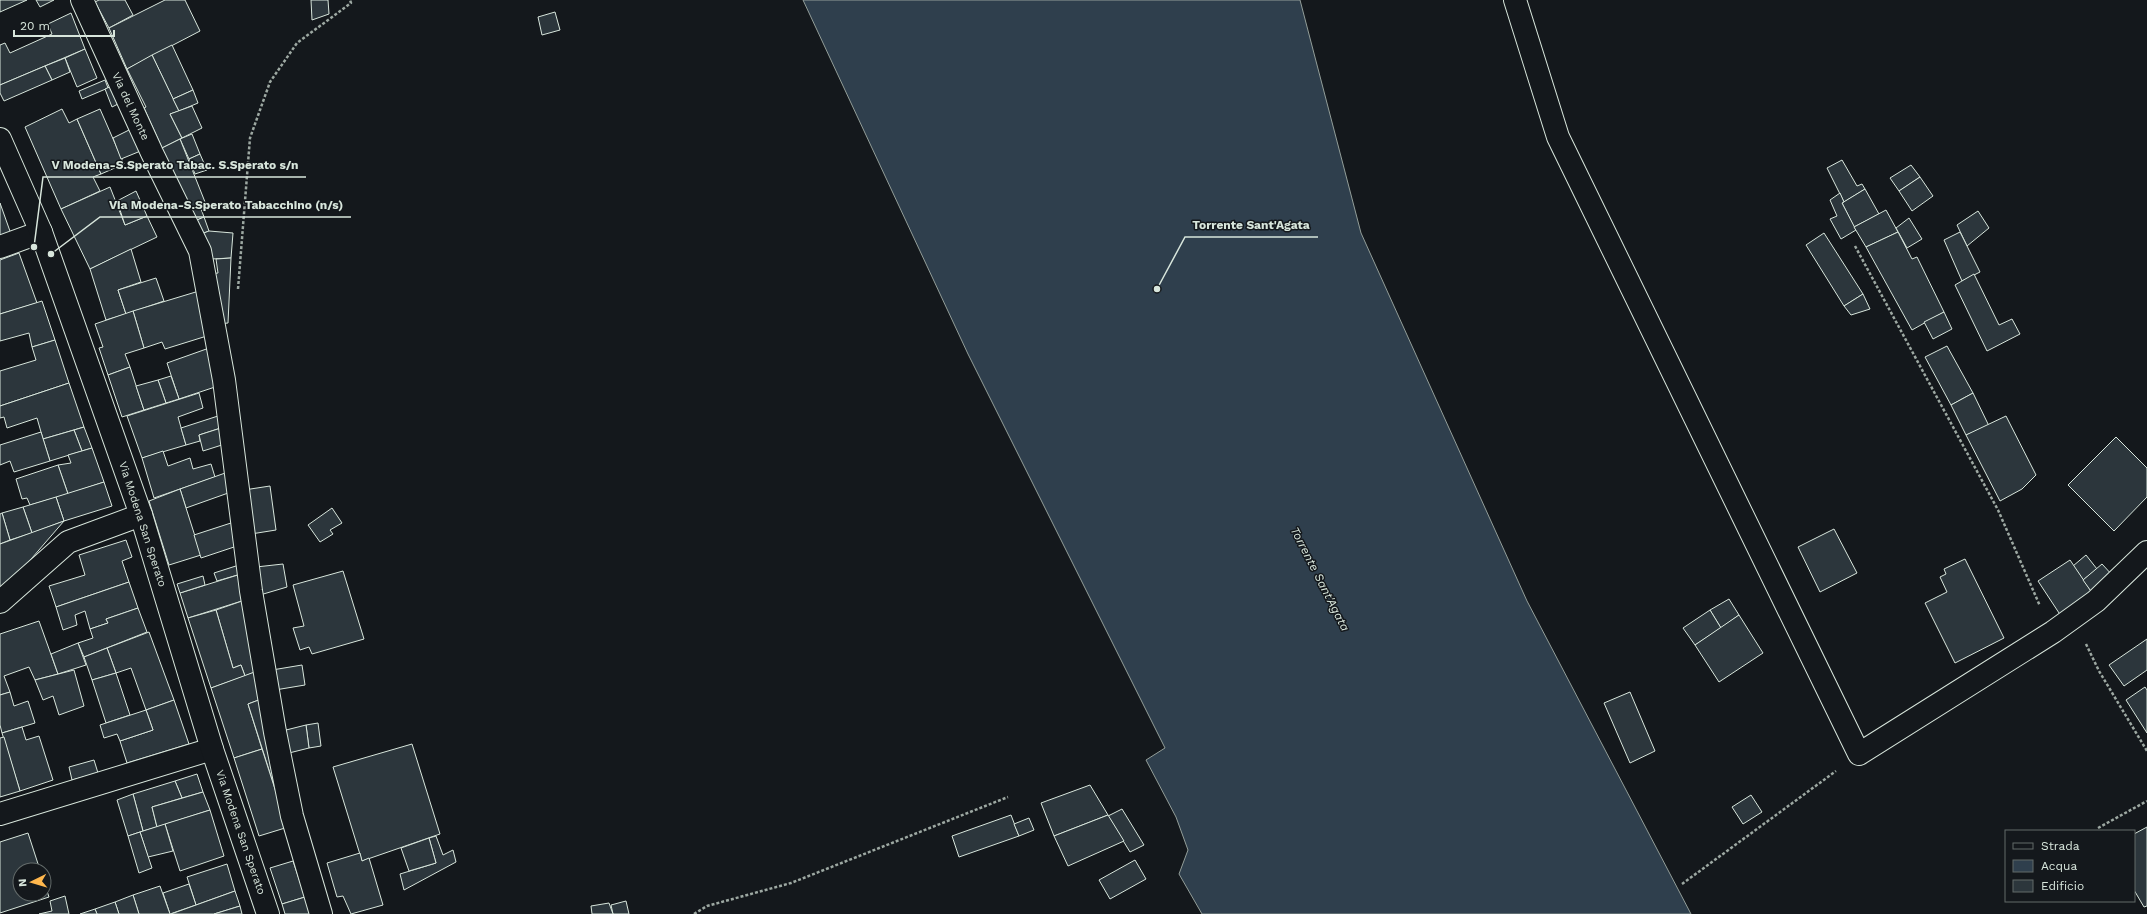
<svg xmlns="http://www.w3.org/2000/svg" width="2147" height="914" viewBox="0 0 2147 914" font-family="'Work Sans',sans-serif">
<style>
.water{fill:#2f3f4d;stroke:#939e99}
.building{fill:#2c363c;stroke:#d8e6dc}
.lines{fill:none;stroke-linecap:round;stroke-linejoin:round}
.minor-casing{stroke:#d8e6dc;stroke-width:24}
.tertiary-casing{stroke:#d8e6dc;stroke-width:24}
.path{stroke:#9da8a2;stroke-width:2.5;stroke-dasharray:3 2;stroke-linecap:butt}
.minor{stroke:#14181c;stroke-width:22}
.tertiary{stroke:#14181c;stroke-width:22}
.labels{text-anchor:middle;stroke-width:3;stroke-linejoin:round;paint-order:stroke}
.street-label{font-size:11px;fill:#d8e6dc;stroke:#14181c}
.water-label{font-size:12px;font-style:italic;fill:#d8e6dc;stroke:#14181c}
.leader{fill:none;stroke:#d8e6dc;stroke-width:1.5}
.callout-dot{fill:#d8e6dc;stroke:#14181c;stroke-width:1.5}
.callout-label{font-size:12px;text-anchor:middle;font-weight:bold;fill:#d8e6dc;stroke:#14181c;stroke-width:3;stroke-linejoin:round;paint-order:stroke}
</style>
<rect width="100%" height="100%" fill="#14181c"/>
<polygon class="water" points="803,0 1300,0 1361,233 1527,601 1691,914 1202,914 1179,874 1188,850 1176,817 1146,760 1165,748 968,354"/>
<g class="building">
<polygon points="0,0 27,0 0,12"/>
<polygon points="36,0 54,0 40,7"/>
<polygon points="99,0 125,0 133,15 109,28 95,2"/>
<polygon points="165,0 185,0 200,31 127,69 109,28"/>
<polygon points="311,0 328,0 329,14 312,20"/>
<polygon points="555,12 560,30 542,35 538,17"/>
<polygon points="71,13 85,49 0,85 0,45 5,43 10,53 52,34 48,24"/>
<polygon points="172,45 193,90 173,99 152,55"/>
<polygon points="85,49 97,78 77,87 65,58"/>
<polygon points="152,55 179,111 170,114 182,138 162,148 144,108 146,107 127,69"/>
<polygon points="65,58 70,72 52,80 45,66"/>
<polygon points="45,66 52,80 4,101 0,93 0,85"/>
<polygon points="105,80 108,88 82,99 79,91"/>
<polygon points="114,85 122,102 112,107 105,89"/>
<polygon points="193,90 198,103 179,111 173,99"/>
<polygon points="192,106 202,128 182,138 170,114"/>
<polygon points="62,109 69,123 77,119 101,174 93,177 100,191 61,209 25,127"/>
<polygon points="100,109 124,164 101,174 77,119"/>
<polygon points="133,128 143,150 121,159 113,138"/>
<polygon points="192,134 200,154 189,159 180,139"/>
<polygon points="180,139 205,202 200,206 204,217 190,223 162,148"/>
<polygon points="200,154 207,170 195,174 189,159"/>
<polygon points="1842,160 1857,186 1862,184 1865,189 1844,202 1827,168"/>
<polygon points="1911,165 1920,177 1899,191 1890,178"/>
<polygon points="1920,177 1933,196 1912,211 1899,191"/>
<polygon points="110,187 125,225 147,216 157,237 90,269 61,209"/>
<polygon points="1865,189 1879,214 1854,227 1842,203"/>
<polygon points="136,191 147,216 125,225 117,201"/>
<polygon points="1840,193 1844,202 1842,203 1856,230 1841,239 1830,219 1837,216 1830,200"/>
<polygon points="0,203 11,234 0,238"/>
<polygon points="1886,210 1898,232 1866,247 1854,227"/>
<polygon points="1978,211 1989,228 1967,246 1957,225"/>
<polygon points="204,217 209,231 196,236 190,223"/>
<polygon points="1909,218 1922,239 1907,248 1896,228"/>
<polygon points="209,231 233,233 231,258 211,259 196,236"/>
<polygon points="1898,232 1912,259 1917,257 1944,312 1912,330 1866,247"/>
<polygon points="1960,232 1980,272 1962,281 1944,240"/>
<polygon points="1824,233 1863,294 1844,306 1806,245"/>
<polygon points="131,249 141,282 118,290 126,314 106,320 90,269"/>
<polygon points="19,253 37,303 0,314 0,260"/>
<polygon points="231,258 228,323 219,324 210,274 218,273 216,259"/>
<polygon points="1974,274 1999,325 2012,319 2020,334 1987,351 1955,285"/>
<polygon points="156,278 164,301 126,314 118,290"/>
<polygon points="199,291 210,335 165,349 162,342 144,348 133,311"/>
<polygon points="1863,294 1870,309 1851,315 1844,306"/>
<polygon points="42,301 55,340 32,347 29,333 0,341 0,314"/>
<polygon points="133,311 144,348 125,354 130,367 108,375 99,348 103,347 95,324"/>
<polygon points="1944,312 1952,329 1933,339 1924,322"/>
<polygon points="55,340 69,383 0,406 0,371 36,360 32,347"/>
<polygon points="1947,346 1973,393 1951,405 1925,357"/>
<polygon points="212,347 218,386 179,399 167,363"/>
<polygon points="130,367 144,410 122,417 108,375"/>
<polygon points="171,376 179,399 166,403 158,380"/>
<polygon points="158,380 166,403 144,410 136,386"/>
<polygon points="69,383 84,427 43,439 37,418 7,428 4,417 0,418 0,406"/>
<polygon points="199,393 203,408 178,417 186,445 142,458 127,416"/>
<polygon points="1973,393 1989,426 1966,435 1951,405"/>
<polygon points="221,415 224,427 199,435 200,441 186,445 181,428"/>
<polygon points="2006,416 2036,475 2022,489 2000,501 1966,435"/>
<polygon points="84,427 92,448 82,451 74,430"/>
<polygon points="224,427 225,444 203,451 199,435"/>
<polygon points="74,430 82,451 50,461 43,439"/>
<polygon points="41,432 50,461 14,472 10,461 0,465 0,445"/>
<polygon points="2116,437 2147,468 2147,497 2114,531 2068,485"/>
<polygon points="92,448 104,482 68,494 58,465 71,463 68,455"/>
<polygon points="163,451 168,466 190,458 193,469 211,464 215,477 154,498 142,458"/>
<polygon points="58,465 68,494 30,505 27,498 22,499 16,479"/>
<polygon points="228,472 231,492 186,508 180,489"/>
<polygon points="104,482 112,506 64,521 56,497"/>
<polygon points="270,486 276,530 251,534 244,490"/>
<polygon points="180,489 201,555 169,565 149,501"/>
<polygon points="56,497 64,521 32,533 23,507"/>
<polygon points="23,507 32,533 10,540 2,513"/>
<polygon points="332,508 342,523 330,530 333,534 320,542 308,525"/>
<polygon points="2,513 10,540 0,544 0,514"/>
<polygon points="64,521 0,595 0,544"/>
<polygon points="234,522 237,546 201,558 194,535"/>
<polygon points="1834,529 1857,573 1820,592 1798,547"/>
<polygon points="126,540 132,557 122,561 129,582 56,607 49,586 85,575 79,555"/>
<polygon points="2086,555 2097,569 2083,580 2073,566"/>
<polygon points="1965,559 2004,638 1955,663 1925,603 1947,592 1940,577 1946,574 1944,569"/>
<polygon points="2070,560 2093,594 2061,616 2038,581"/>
<polygon points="283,564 287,587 260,595 256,567"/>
<polygon points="2102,564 2114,577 2093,594 2083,580"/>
<polygon points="239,565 241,574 217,581 214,573"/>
<polygon points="343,571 364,639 312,654 309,647 300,650 293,628 304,626 293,585"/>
<polygon points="241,574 245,600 188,618 180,593"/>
<polygon points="203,576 205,585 180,593 177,584"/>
<polygon points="129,582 138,608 106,619 108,623 90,629 85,611 75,615 77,625 63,630 56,607"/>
<polygon points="1729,599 1739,615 1721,628 1710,610"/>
<polygon points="245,600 260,670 245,676 241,665 233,668 216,610"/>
<polygon points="138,608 147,632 84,657 78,643 93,638 90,629 108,623 106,619"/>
<polygon points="216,610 233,668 241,665 245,676 211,688 188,618"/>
<polygon points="1710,610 1721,628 1695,645 1683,628"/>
<polygon points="1739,615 1763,653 1719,682 1695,645"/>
<polygon points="39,621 58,674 35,680 29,667 4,676 10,692 0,695 0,634"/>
<polygon points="149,632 174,700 146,710 131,668 116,673 107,648"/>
<polygon points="2147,639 2147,670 2124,686 2109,665"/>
<polygon points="78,643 86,665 58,674 51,654"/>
<polygon points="107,648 116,673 92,680 84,657"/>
<polygon points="302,665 305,685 275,690 272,670"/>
<polygon points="74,670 84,706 59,715 53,696 43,700 35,680"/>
<polygon points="260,670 264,698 248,704 262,749 234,758 211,688"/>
<polygon points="116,673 130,715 106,723 92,680"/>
<polygon points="2145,687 2147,690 2147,733 2126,700"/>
<polygon points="10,692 14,706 28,701 35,723 2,733 0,725 0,695"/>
<polygon points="1630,692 1655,751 1630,763 1604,703"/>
<polygon points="264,698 284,817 248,704"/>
<polygon points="174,700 189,744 127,763 120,741 153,730 146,710"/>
<polygon points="146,710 153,730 120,741 117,734 104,738 100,725"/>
<polygon points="318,723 321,746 309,748 306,725"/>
<polygon points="306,725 309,748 285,754 282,731"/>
<polygon points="22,727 26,740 39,736 53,780 20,791 2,733"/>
<polygon points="4,737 20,791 0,797 0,738"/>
<polygon points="412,744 440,834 362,861 333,767"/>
<polygon points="262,749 284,817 285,828 259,836 234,758"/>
<polygon points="94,760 98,773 72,780 69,767"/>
<polygon points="197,774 203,792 182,798 175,781"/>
<polygon points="175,781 182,798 152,807 157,827 143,831 133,794"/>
<polygon points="1090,785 1108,815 1054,836 1041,803"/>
<polygon points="203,792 210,810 157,827 152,807"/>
<polygon points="133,794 143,831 128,836 117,800"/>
<polygon points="1751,795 1762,812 1743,824 1732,807"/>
<polygon points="1122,809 1144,845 1130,852 1108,816"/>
<polygon points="210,810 224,856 180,871 165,824"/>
<polygon points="1011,815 1019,836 959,857 952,836"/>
<polygon points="1108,815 1124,841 1068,866 1054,836"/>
<polygon points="1029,818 1034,830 1019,836 1014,824"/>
<polygon points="165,824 173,851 148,857 140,832"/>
<polygon points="2147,827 2147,906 2144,907 2134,890 2134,834"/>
<polygon points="140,832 152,868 139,873 128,836"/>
<polygon points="28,833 40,870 20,870 20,894 44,894 44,882 49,897 0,913 0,842"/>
<polygon points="436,836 443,855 453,850 456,862 404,890 400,874 436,863 429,838"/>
<polygon points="429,838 436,863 409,871 401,848"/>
<polygon points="360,853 362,861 369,858 383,905 351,914 343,896 337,897 327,863"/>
<polygon points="1135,860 1146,879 1110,899 1099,880"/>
<polygon points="293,861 305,897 282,904 270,868"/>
<polygon points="227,864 235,891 196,905 187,877"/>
<polygon points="189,884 196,905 170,914 163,893"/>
<polygon points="160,886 170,914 139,914 133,895"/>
<polygon points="235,891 240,906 214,914 171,914"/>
<polygon points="133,895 139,914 119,914 115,902"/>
<polygon points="65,896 69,914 39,914 52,911 50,901"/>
<polygon points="305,897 311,914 285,914 282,904"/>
<polygon points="626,901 629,914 613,914 611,905"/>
<polygon points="115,902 119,914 97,914 95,909"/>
<polygon points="609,903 613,914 592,914 591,906"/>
<polygon points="240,906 242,914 214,914"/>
<polygon points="95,909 97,914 80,914"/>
</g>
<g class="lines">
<defs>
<g id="minor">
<polyline points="82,0 152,153 200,251 224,380 251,591 275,732 292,816 321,914"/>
<polyline points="1515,0 1558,137 1859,754 2053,632 2096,601 2147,552"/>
<polyline points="0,247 41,232"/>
<polyline points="0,602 68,542 141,515"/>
<polyline points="0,814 212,749"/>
</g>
<polyline id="tertiary" points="0,139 41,232 141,515 212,749 268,914"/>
</defs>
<use href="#minor" class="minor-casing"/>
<use href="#tertiary" class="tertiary-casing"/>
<g class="path">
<polyline points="1855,246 1998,510 2040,606"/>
<polyline points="238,289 250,138 270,82 297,43 351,3 350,0"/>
<polyline points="2086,644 2099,671 2147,751"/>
<polyline points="2098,828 2147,801"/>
<polyline points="1682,884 1836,771"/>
<polyline points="694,914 707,906 791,883 1008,797"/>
</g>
<use href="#minor" class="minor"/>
<use href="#tertiary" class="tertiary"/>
</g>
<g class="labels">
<g class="street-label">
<text transform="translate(131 106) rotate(65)" y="4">Via del Monte</text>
<text transform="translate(143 524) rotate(72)" y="4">Via Modena San Sperato</text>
<text transform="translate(241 832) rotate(71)" y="4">Via Modena San Sperato</text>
</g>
<g class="water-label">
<text transform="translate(1320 579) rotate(63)" y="4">Torrente Sant'Agata</text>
</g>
</g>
<path class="leader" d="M34 247L43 177H306M51 254L100 217H351M1157 289L1185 237H1318"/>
<g class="callout-dot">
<circle cx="34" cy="247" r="4"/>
<circle cx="51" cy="254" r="4"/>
<circle cx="1157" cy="289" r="4"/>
</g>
<g class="callout-label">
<text x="175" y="169">V Modena-S.Sperato Tabac. S.Sperato s/n</text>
<text x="226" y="209">Via Modena-S.Sperato Tabacchino (n/s)</text>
<text x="1251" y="229">Torrente Sant'Agata</text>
</g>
<rect x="2005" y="830" width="130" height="72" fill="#14181c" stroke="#626a69"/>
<rect x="2013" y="843" width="20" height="6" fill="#14181c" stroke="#626a69"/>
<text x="2041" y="850" font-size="12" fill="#d8e6dc">Strada</text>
<rect x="2013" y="860" width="20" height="12" fill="#2f3f4d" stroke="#626a69"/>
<text x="2041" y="870" font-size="12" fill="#d8e6dc">Acqua</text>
<rect x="2013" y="880" width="20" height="12" fill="#2c363c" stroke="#626a69"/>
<text x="2041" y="890" font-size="12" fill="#d8e6dc">Edificio</text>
<g transform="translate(32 882) rotate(265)"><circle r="19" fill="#14181c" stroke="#626a69"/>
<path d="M0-3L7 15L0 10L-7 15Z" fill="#ffb74d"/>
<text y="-6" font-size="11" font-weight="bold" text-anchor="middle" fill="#d8e6dc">N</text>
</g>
<path d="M14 30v6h100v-6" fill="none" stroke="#d8e6dc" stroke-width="2"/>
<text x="20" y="30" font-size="12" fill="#d8e6dc" stroke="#14181c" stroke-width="3" paint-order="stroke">20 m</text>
</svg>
